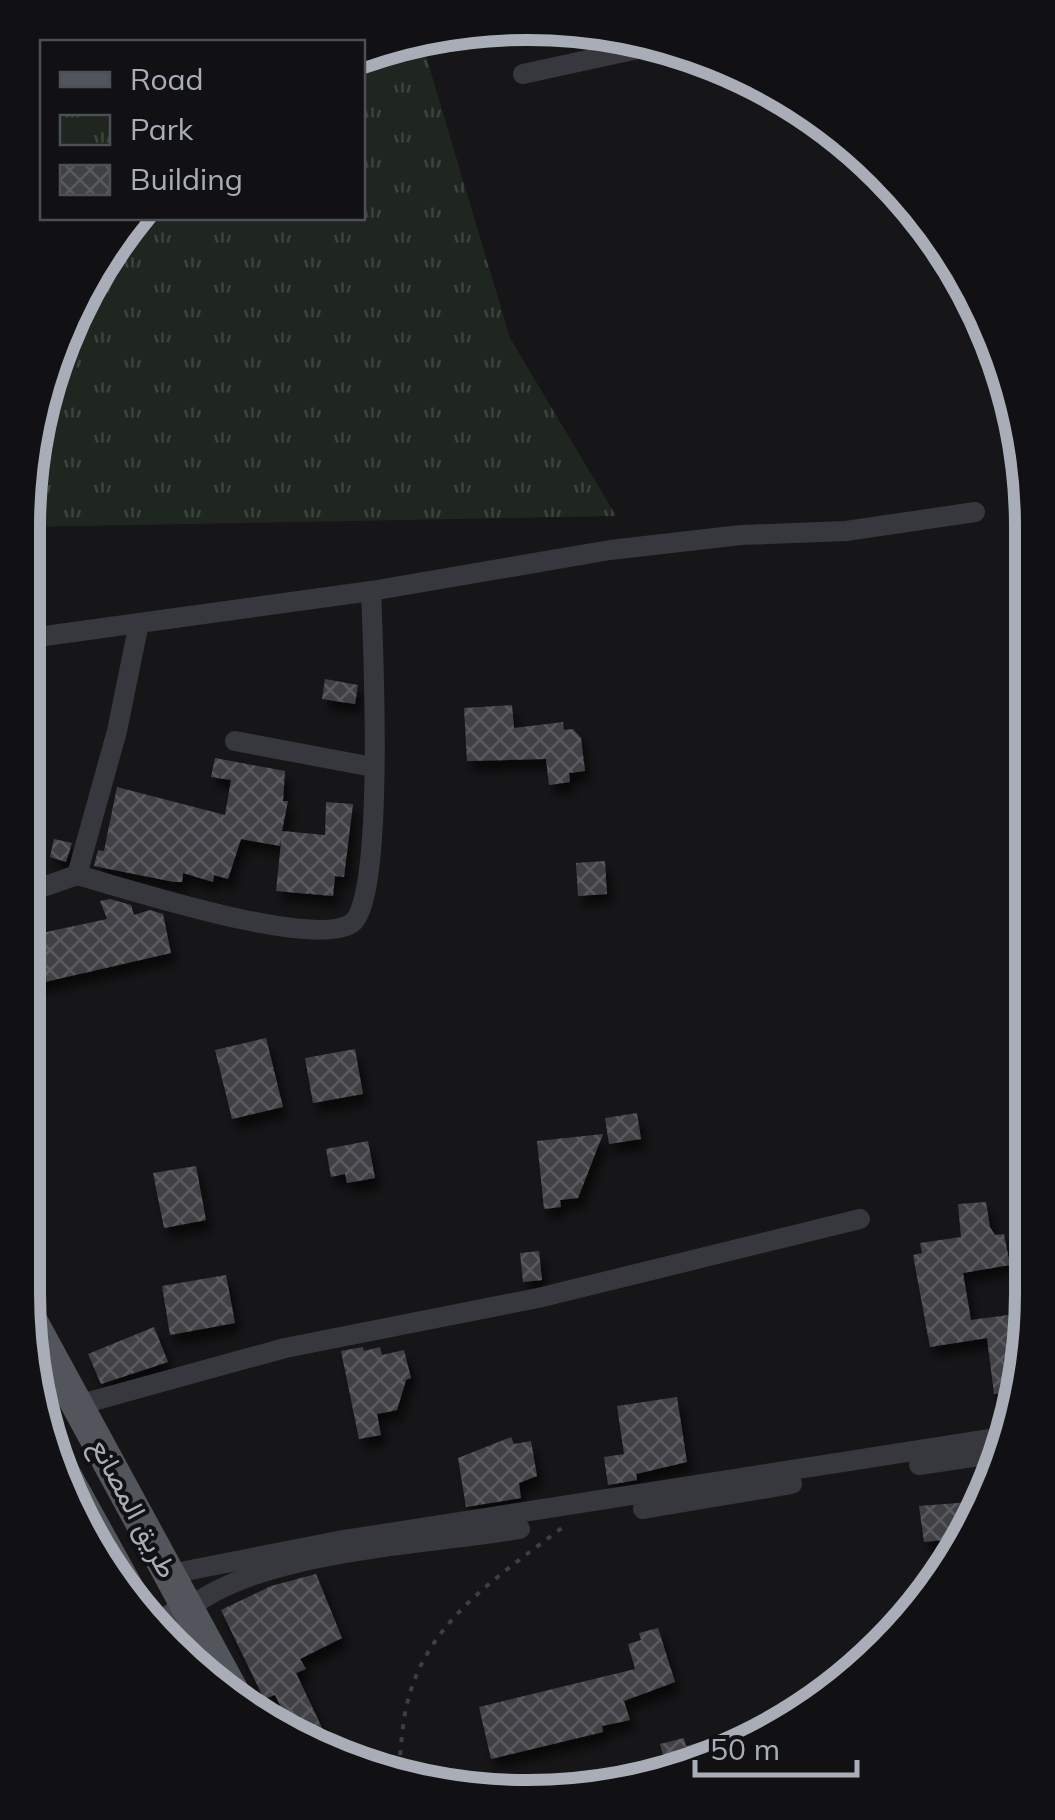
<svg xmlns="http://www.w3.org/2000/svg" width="1055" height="1820" viewBox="0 0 1055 1820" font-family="Mulish,Vazirmatn,sans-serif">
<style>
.park{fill:url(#park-tufts)}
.building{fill:url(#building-cross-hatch);filter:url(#shadow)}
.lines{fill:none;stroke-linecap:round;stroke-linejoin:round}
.path{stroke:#3d3f44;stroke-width:4;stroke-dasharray:5 8;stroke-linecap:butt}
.street{stroke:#37383d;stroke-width:20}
.secondary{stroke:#45474d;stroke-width:30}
.primary{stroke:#53555c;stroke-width:32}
.labels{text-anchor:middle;stroke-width:8;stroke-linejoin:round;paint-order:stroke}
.street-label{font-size:28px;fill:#a8adb8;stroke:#111113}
.rim{fill:none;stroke:#a8adb8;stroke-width:12}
</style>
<defs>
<pattern id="park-tufts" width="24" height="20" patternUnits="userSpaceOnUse" patternTransform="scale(2.5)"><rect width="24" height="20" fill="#1e261f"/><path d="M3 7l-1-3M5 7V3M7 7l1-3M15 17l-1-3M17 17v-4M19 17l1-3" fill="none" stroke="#3c433d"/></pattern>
<pattern id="building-cross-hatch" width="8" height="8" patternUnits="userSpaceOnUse" patternTransform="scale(2.5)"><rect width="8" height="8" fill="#404145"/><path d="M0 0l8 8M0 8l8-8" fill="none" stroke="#595a5e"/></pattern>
<filter id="shadow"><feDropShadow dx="5.5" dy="10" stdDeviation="5" flood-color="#0009"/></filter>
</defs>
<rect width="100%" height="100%" fill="#161618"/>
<path class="park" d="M420 36 510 338 616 516 24 527C24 421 61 294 137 218H362L363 60Z"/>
<g class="building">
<polygon points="325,679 358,685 355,704 322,699"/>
<polygon points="512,705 514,728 563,722 564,730 573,729 581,738 585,771 569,773 570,782 549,785 546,759 467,761 464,708"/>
<polygon points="215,758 285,771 283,801 288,801 282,831 325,835 326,802 353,804 344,877 335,876 333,896 276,891 282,833 280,846 241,839 228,879 214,875 213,882 183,873 182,882 174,882 94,866 98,850 104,851 117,787 225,815 231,780 211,777"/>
<polygon points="54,839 72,843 66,862 50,857"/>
<polygon points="605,861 607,894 578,896 576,863"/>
<polygon points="110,899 131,905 134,915 150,910 163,914 171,953 23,987 23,937 107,919 100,901"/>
<polygon points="266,1038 283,1107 232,1119 215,1050"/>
<polygon points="355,1049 363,1094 313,1103 305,1058"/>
<polygon points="637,1113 641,1139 609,1144 605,1118"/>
<polygon points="603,1134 578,1198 560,1200 561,1207 544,1209 537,1141"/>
<polygon points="368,1141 375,1178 347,1183 345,1174 331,1177 326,1149"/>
<polygon points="196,1166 206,1220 164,1228 153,1173"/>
<polygon points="986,1202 990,1227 995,1235 1004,1234 1010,1265 963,1273 971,1320 1023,1313 1027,1348 1018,1391 994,1394 987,1338 930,1347 913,1255 922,1253 920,1243 961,1237 958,1204"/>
<polygon points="539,1251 542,1280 523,1282 520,1253"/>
<polygon points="226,1275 235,1323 170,1335 162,1286"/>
<polygon points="154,1327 168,1362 101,1384 88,1354"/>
<polygon points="363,1347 364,1351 380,1347 382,1355 404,1350 411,1378 406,1380 397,1410 377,1414 381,1435 359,1439 341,1351"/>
<polygon points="677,1397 687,1462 636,1474 637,1480 608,1485 604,1457 624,1454 617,1406"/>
<polygon points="511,1437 514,1444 531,1441 537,1476 519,1483 521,1498 466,1507 458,1458"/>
<polygon points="983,1501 964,1538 924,1542 919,1506"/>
<polygon points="316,1574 342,1638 300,1659 306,1669 296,1673 333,1751 294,1734 275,1695 264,1699 221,1610 271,1586"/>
<polygon points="658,1628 675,1682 624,1701 630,1720 602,1726 603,1732 491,1759 479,1707 635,1669 628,1644 641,1640 639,1633"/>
<polygon points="684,1738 686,1746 709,1740 714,1758 690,1770 668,1774 660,1744"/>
</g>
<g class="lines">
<path class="path" d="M402 1781C398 1763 401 1745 403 1727 414 1629 491 1582 563 1527"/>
<g class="street">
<polyline points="523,74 656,45"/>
<polyline points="23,639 371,591 610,550 741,535 846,531 975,512"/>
<polyline points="235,741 373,767"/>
<path d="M77 875C126 888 313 950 352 923 385 900 373 641 371 591"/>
<polyline points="23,894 77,875 117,731 139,623"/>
<polyline points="78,1405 285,1348 538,1298 860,1219"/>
<polyline points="919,1465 1006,1452"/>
<polyline points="643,1509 792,1484"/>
<polyline points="170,1574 338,1541 1009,1436"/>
<path d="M188 1609C261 1550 425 1545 520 1529"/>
</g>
<polyline class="secondary" points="157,1628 188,1609"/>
<g class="primary">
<polyline points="25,1309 242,1708"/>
<polyline points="47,1442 142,1614"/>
</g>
</g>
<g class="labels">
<g class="street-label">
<text transform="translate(134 1508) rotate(62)" y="10">طريق المصانع</text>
</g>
</g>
<path d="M0 0H1055V1820H0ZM527 40H528A487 487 0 0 1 1015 527V1293A487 487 0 0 1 528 1780H527A487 487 0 0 1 40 1293V527A487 487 0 0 1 527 40Z" fill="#111113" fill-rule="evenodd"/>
<path class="rim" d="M527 40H528A487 487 0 0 1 1015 527V1293A487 487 0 0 1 528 1780H527A487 487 0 0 1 40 1293V527A487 487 0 0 1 527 40Z"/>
<rect x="40" y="40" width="325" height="180" fill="#111113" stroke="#4d4f55" stroke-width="2.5"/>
<rect x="60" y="72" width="50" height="15" fill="#53555c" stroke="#4d4f55" stroke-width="2.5"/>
<text x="130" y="90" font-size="30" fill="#a8adb8">Road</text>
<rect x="60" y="115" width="50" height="30" fill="url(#park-tufts)" stroke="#4d4f55" stroke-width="2.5"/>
<text x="130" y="140" font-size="30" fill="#a8adb8">Park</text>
<rect x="60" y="165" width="50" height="30" fill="url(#building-cross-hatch)" stroke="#4d4f55" stroke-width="2.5"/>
<text x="130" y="190" font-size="30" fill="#a8adb8">Building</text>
<path d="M695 1760v15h162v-15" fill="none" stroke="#a8adb8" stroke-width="5"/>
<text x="710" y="1760" font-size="30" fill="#a8adb8" stroke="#111113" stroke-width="8" paint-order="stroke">50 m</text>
</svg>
